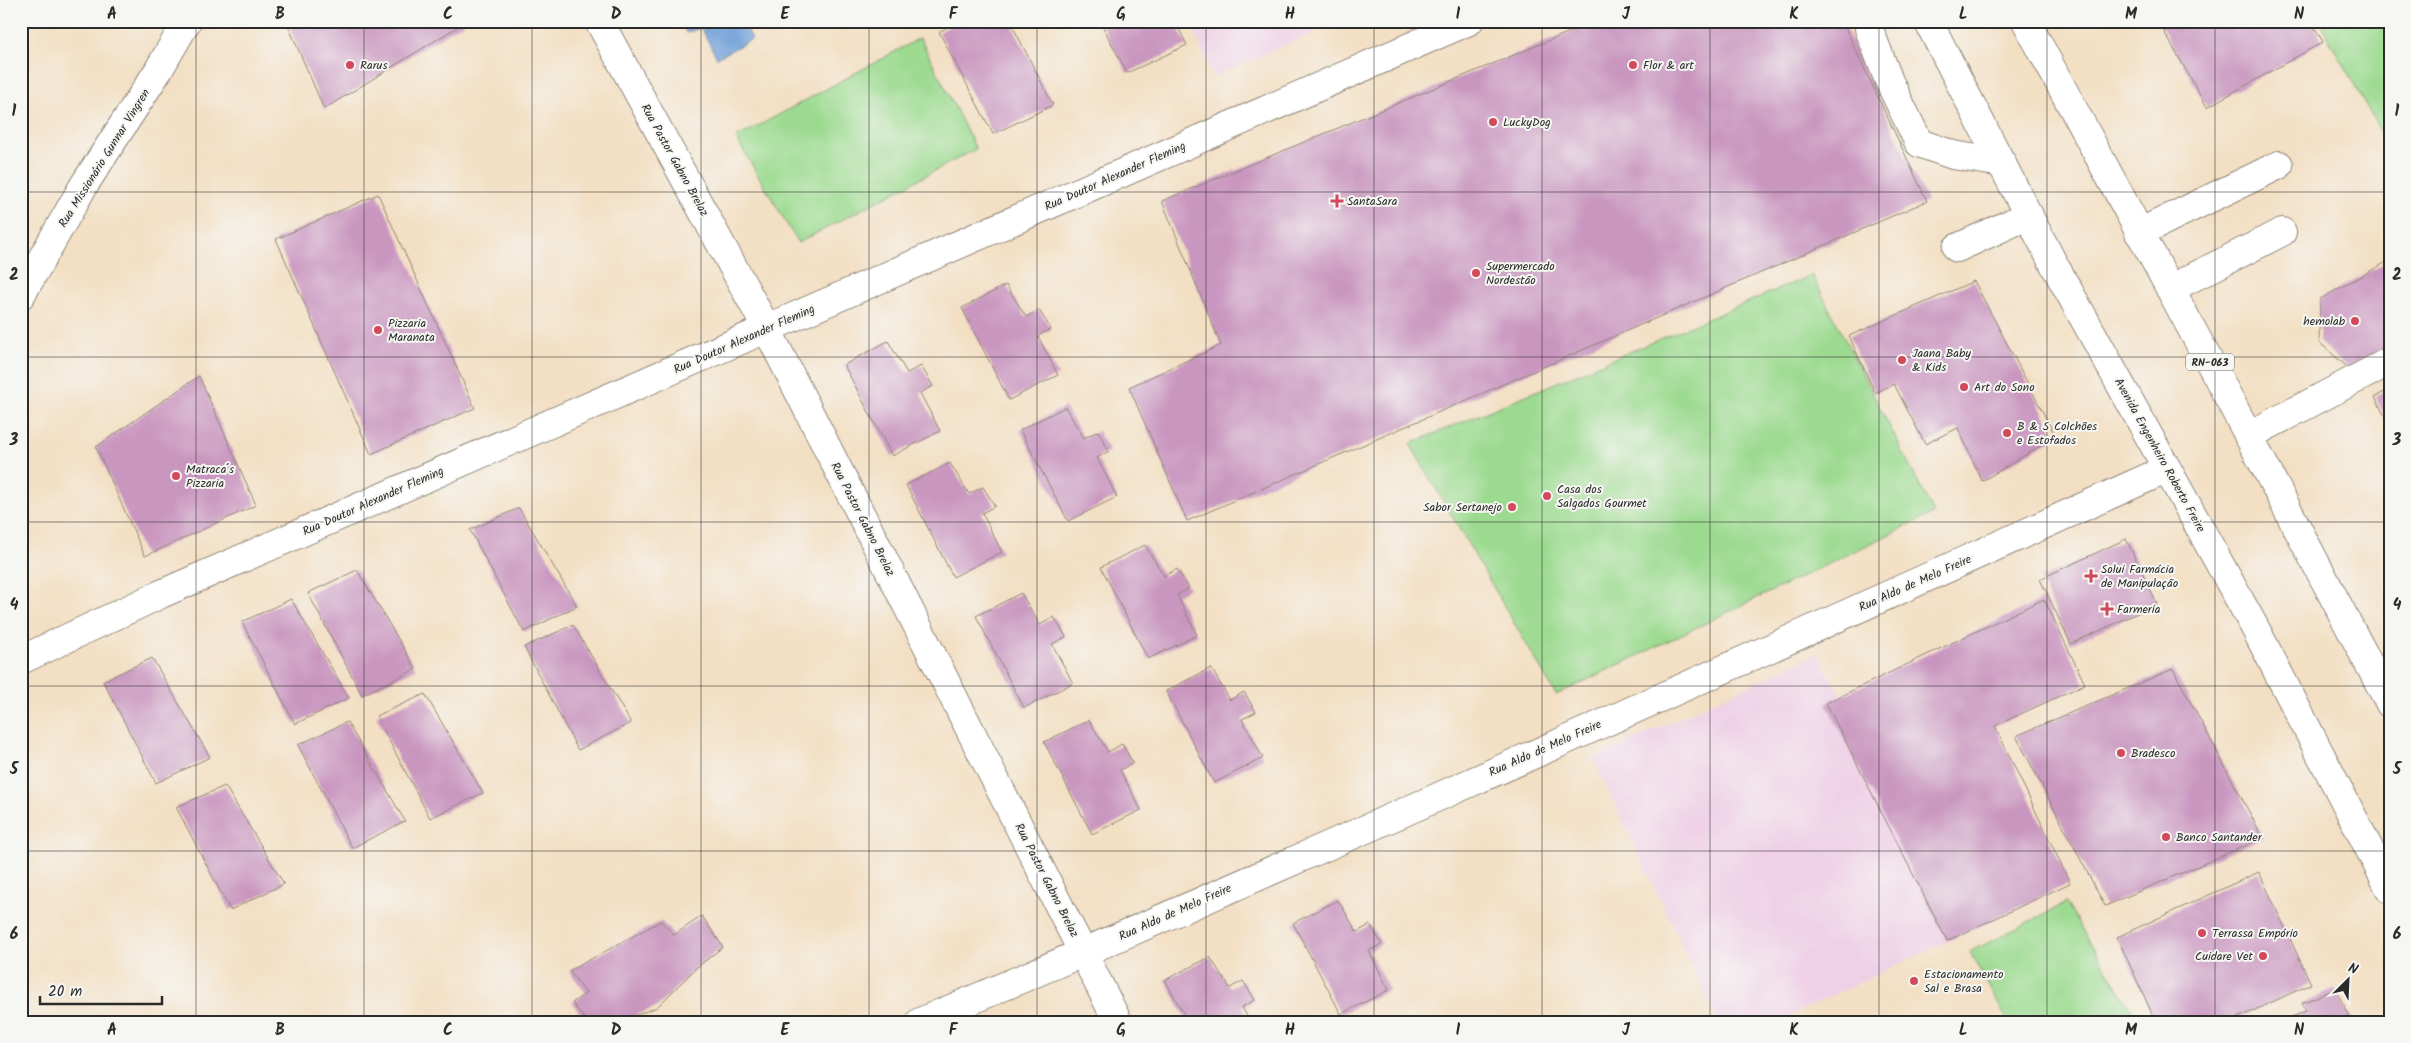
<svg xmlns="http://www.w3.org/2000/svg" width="2411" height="1043" viewBox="0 0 2411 1043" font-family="Kalam,sans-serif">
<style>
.built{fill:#efd0e6}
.green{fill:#9cda90;stroke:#64825e}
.water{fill:#6c9dd6;stroke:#4c6480}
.building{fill:#c996c0}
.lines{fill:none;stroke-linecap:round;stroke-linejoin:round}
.minor-casing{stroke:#8f8577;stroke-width:30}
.major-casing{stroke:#8f8577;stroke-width:30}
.minor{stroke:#fff;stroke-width:28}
.major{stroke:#fff;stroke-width:28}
.grid{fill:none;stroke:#2b2b2b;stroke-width:1;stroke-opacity:0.55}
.poi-dot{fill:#d1495b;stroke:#f6f6f2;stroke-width:2}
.labels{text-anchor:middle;stroke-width:4;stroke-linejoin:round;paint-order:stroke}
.shield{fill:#f6f6f2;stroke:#686867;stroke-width:1}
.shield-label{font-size:11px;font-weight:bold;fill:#2b2b2b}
.poi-label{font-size:12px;fill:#2b2b2b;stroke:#f6f6f2;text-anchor:start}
.street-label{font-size:12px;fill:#2b2b2b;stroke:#f6f6f2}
.neatline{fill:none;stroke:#2b2b2b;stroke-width:2}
.grid-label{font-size:16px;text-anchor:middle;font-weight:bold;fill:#2b2b2b}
</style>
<rect width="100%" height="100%" fill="#f6f6f2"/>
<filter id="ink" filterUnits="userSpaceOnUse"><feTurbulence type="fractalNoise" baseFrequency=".02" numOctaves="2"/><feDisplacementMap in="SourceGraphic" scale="10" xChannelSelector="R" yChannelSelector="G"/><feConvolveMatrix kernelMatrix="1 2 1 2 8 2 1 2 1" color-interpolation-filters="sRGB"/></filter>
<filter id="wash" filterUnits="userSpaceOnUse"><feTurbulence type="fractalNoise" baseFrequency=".0096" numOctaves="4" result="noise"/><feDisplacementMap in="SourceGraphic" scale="20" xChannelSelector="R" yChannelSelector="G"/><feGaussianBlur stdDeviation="1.12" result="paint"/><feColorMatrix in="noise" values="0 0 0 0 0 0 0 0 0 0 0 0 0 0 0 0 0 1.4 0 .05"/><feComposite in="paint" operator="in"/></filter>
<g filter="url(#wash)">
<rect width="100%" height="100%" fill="#f3dfc3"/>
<g class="built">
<polygon points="1189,21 1339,21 1214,77"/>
<polygon points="2044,599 2085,684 1995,726 2070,883 1776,1022 1719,1022 1593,759 1818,653 1840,695"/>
</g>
<g class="green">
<polygon points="2319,21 2390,21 2390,149"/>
<polygon points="920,38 976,149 798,243 736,138"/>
<polygon points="1812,275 1934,513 1556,695 1410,444"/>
<polygon points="2066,903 2139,1022 2008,1022 1970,952"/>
</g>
<polygon class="water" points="681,21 743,21 752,39 717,58 701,28 686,33"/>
<g id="blocks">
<g class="building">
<polygon points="286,21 467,21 324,109"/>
<polygon points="959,21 1010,21 1053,105 993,134 939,32"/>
<polygon points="1100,21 1175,21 1187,45 1127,73"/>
<polygon points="1596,21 1842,21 1927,201 1187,521 1129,387 1221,345 1162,201"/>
<polygon points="2158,21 2311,21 2323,42 2207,107"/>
<polygon points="378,194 475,408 371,454 276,239"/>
<polygon points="2390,260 2390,353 2354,373 2319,342 2320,299"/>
<polygon points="1974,281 2056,437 1982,481 1958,428 1925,444 1894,384 1875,393 1849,336"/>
<polygon points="1006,285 1026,317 1039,310 1051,329 1038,336 1058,375 1009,400 962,308"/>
<polygon points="888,341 907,373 921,366 933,386 920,393 940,431 892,456 844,365"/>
<polygon points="199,376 256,505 145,556 96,447"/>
<polygon points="2390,389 2390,426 2375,397"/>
<polygon points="1065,407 1084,438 1098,431 1109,451 1097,458 1117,497 1068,521 1020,430"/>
<polygon points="950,463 969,494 983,487 995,506 982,513 1002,552 953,577 906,485"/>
<polygon points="519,508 577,606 524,632 470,530"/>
<polygon points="2126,539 2157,604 2071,644 2040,579"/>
<polygon points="1145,545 1164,576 1177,569 1189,588 1177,595 1197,635 1148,659 1101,567"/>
<polygon points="357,570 416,669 362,695 308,593"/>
<polygon points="1021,593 1040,625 1054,617 1066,637 1052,644 1073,683 1024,708 976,616"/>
<polygon points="291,599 349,698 295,724 242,622"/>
<polygon points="2044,599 2085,684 1995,726 2070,883 1947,941 1826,703"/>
<polygon points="573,625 631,723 578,750 524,647"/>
<polygon points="152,658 210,757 156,783 103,681"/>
<polygon points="1211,668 1230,700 1244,692 1256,712 1242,719 1263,758 1214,783 1166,691"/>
<polygon points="2173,669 2263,838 2105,906 2016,736"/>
<polygon points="425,694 483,793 430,818 376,716"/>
<polygon points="1089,720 1108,752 1122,744 1133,763 1120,770 1141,810 1092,834 1044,742"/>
<polygon points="347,722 405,821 352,848 298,745"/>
<polygon points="225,786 284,884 230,910 176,807"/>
<polygon points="2259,872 2311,984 2229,1022 2156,1022 2117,937"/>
<polygon points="1338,900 1357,932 1370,925 1382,944 1369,951 1389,990 1341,1014 1293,923"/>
<polygon points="702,916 723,947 696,968 657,1007 618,1022 587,1022 572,1003 586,993 569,971 661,921 674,935"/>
<polygon points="1210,957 1230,988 1243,981 1255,1000 1242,1007 1250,1022 1188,1022 1165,980"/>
<polygon points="2335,989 2353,1022 2280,1022 2306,1011 2302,1003"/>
</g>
</g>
</g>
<g filter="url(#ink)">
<use href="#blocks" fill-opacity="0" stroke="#8f8577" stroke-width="1"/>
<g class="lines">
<defs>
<g id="minor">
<polyline points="599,21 767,329 1118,1022"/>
<polyline points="1872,21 1869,29 1889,81 1919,143 1953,155 2002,163"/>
<polyline points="2139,233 2279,165"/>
<polyline points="1957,248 2029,215"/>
<polyline points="2170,289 2282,232"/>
<polyline points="2248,436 2390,361"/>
<polyline points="21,660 161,594 1469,21"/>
<path d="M920 1022C1339 845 1753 656 2167 469"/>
</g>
<g id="major">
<polyline points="1928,21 2051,259 2254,626 2390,889"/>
<polyline points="2026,21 2216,374 2390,704"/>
<polyline points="21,295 84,185 158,71 187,21"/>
</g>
</defs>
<use href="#minor" class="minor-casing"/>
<use href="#major" class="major-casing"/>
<use href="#minor" class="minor"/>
<use href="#major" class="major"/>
</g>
</g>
<path class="grid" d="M196 21V1022M364 21V1022M532 21V1022M701 21V1022M869 21V1022M1037 21V1022M1206 21V1022M1374 21V1022M1542 21V1022M1710 21V1022M1879 21V1022M2047 21V1022M2215 21V1022M21 192H2390M21 357H2390M21 522H2390M21 686H2390M21 851H2390"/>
<g class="poi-dot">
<circle cx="350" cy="65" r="5"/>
<circle cx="1633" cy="65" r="5"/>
<circle cx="1493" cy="122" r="5"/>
<path d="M1334.5 193.5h5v5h5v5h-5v5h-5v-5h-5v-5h5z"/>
<circle cx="1476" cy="273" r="5"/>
<circle cx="2355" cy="321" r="5"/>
<circle cx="378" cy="330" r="5"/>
<circle cx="1902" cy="360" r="5"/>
<circle cx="1964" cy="387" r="5"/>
<circle cx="2007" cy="433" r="5"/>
<circle cx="176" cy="476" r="5"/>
<circle cx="1547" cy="496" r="5"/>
<circle cx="1512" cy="507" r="5"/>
<path d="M2088.5 568.5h5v5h5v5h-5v5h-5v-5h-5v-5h5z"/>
<path d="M2104.5 601.5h5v5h5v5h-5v5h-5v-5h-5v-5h5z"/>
<circle cx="2121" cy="753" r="5"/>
<circle cx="2166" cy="837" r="5"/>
<circle cx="2202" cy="933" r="5"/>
<circle cx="2263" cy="956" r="5"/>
<circle cx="1914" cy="981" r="5"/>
</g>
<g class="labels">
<rect class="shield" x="2186" y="353.5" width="48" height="17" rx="4"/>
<g class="shield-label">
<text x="2210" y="366">RN-063</text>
</g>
<g class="poi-label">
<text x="360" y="69">Rarus</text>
<text x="1643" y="69">Flor &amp; art</text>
<text x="1503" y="126">LuckyDog</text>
<text x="1347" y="205">SantaSara</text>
<text x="1486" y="270">Supermercado<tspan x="1486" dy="14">Nordestão</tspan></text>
<text x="2345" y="325" text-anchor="end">hemolab</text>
<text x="388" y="327">Pizzaria<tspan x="388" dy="14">Maranata</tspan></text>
<text x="1912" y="357">Jaana Baby<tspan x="1912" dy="14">&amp; Kids</tspan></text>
<text x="1974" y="391">Art do Sono</text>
<text x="2017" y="430">B &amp; S Colchões<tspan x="2017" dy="14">e Estofados</tspan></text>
<text x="186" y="473">Matraca´s<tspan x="186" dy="14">Pizzaria</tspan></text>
<text x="1557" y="493">Casa dos<tspan x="1557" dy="14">Salgados Gourmet</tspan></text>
<text x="1502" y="511" text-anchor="end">Sabor Sertanejo</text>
<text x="2101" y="573">Solui Farmácia<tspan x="2101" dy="14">de Manipulação</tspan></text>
<text x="2117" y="613">Farmeria</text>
<text x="2131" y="757">Bradesco</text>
<text x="2176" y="841">Banco Santander</text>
<text x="2212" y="937">Terrassa Empório</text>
<text x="2253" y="960" text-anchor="end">Cuidare Vet</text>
<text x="1924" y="978">Estacionamento<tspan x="1924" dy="14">Sal e Brasa</tspan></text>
</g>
<g class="street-label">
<text transform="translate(104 158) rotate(-58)" y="4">Rua Missionário Gunnar Vingren</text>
<text transform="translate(675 160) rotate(61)" y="4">Rua Pastor Gabno Brelaz</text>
<text transform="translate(1115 176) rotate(-24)" y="4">Rua Doutor Alexander Fleming</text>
<text transform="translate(744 339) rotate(-24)" y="4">Rua Doutor Alexander Fleming</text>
<text transform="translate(2160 455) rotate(61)" y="4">Avenida Engenheiro Roberto Freire</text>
<text transform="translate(373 501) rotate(-24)" y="4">Rua Doutor Alexander Fleming</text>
<text transform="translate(863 519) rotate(63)" y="4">Rua Pastor Gabno Brelaz</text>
<text transform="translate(1915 583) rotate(-24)" y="4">Rua Aldo de Melo Freire</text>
<text transform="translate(1545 748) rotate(-24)" y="4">Rua Aldo de Melo Freire</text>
<text transform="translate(1047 880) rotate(63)" y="4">Rua Pastor Gabno Brelaz</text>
<text transform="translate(1175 912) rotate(-24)" y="4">Rua Aldo de Melo Freire</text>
</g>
</g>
<rect width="2411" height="1043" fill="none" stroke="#f6f6f2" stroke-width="55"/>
<g transform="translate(2348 980) rotate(24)" stroke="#f6f6f2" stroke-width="4" paint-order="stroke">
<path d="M0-4L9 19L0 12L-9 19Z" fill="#2b2b2b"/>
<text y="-8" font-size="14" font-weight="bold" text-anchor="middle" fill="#2b2b2b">N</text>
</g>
<path d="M40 996v8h122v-8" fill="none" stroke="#2b2b2b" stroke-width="2.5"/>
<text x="48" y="996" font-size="15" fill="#2b2b2b" stroke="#f6f6f2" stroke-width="4" paint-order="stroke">20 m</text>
<rect x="28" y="28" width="2356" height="988" class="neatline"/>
<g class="grid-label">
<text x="112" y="19">A</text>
<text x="280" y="19">B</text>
<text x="448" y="19">C</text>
<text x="616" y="19">D</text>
<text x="785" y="19">E</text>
<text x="953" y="19">F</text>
<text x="1121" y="19">G</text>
<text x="1290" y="19">H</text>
<text x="1458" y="19">I</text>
<text x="1626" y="19">J</text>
<text x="1794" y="19">K</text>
<text x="1963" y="19">L</text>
<text x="2131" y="19">M</text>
<text x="2299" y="19">N</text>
<text x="14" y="116">1</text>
<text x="2397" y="116">1</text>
<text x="14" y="280">2</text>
<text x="2397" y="280">2</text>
<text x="14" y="445">3</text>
<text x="2397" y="445">3</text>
<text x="14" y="610">4</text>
<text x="2397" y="610">4</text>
<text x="14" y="774">5</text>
<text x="2397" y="774">5</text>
<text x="14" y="939">6</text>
<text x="2397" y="939">6</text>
<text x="112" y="1035">A</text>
<text x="280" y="1035">B</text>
<text x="448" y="1035">C</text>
<text x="616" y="1035">D</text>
<text x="785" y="1035">E</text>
<text x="953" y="1035">F</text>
<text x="1121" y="1035">G</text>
<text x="1290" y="1035">H</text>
<text x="1458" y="1035">I</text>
<text x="1626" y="1035">J</text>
<text x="1794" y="1035">K</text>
<text x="1963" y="1035">L</text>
<text x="2131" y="1035">M</text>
<text x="2299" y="1035">N</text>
</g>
</svg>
